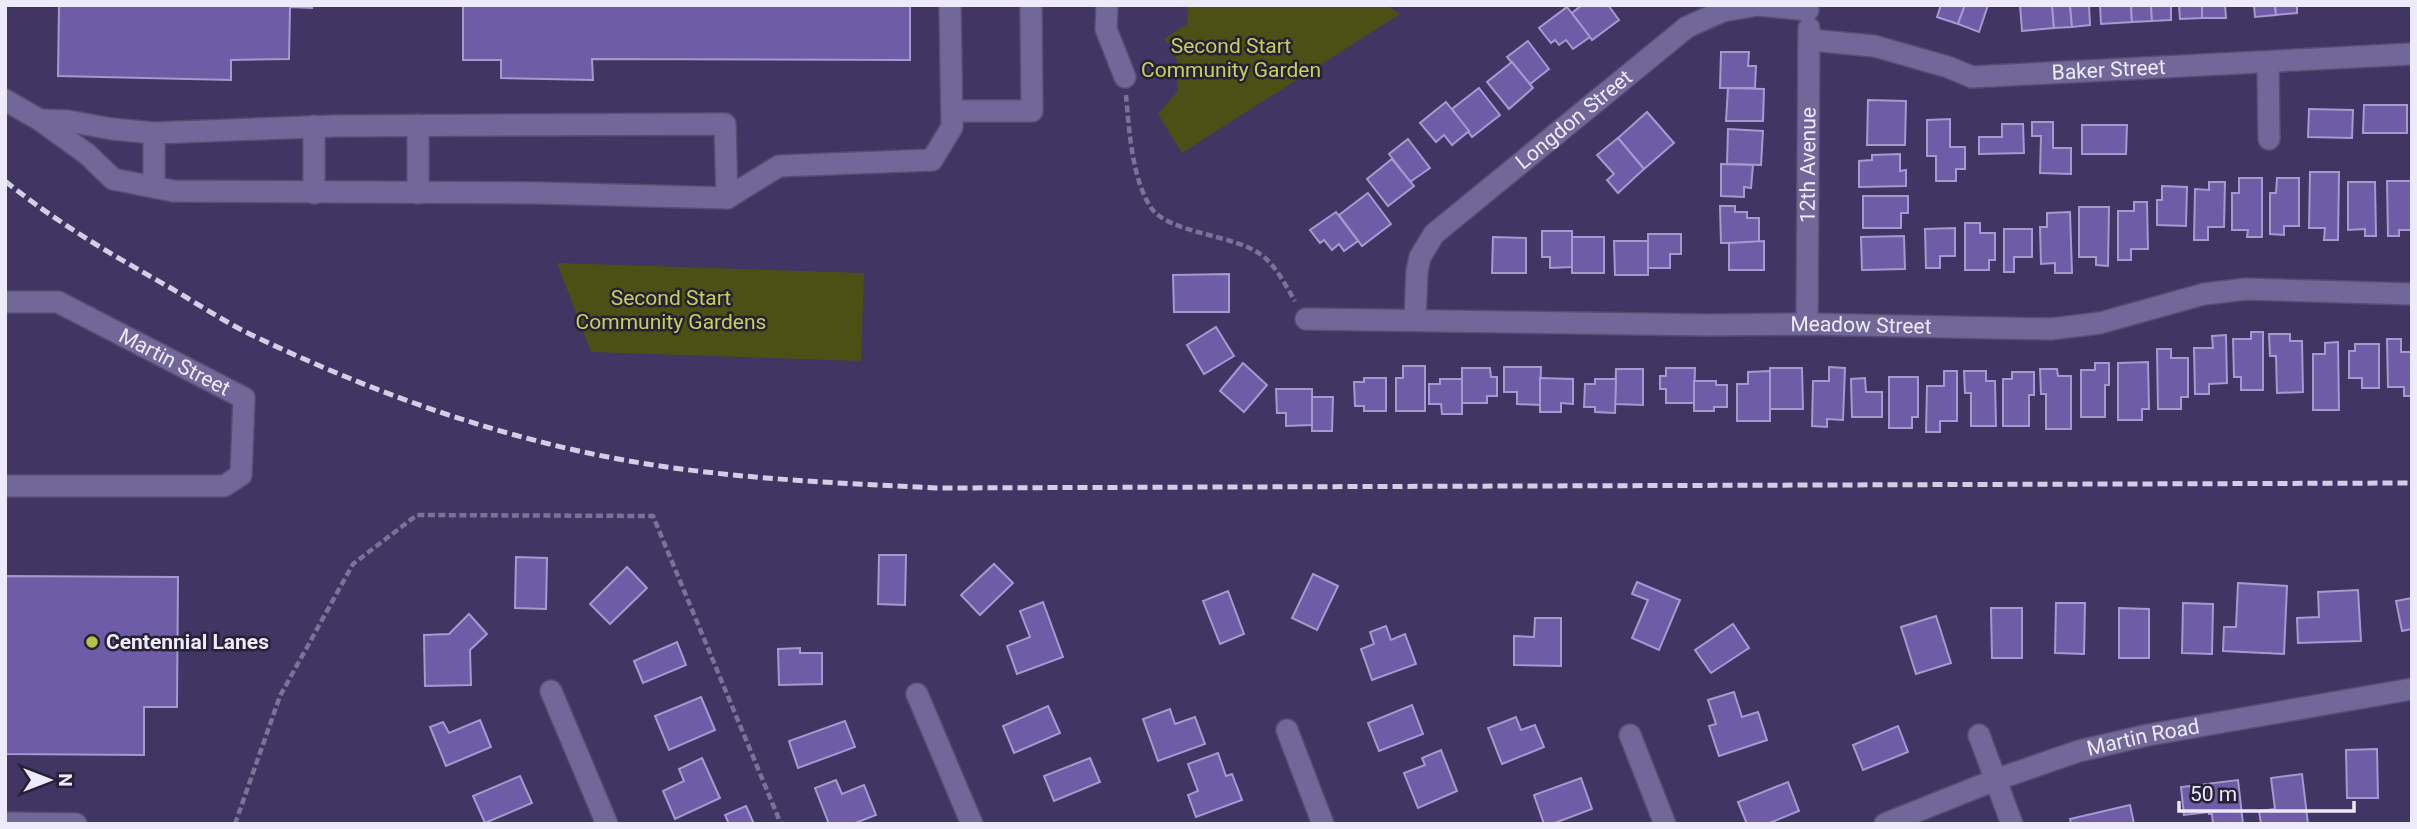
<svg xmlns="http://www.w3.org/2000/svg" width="2417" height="829" viewBox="0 0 2417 829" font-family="Roboto,sans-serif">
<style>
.green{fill:#4c5015}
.building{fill:#6e5da6;stroke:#a49acf;stroke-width:2}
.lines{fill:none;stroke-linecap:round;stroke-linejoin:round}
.minor-casing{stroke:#574d71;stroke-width:24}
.path{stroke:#7b7397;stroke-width:4.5;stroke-dasharray:7 3.5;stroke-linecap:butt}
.minor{stroke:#726799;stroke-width:21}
.rail{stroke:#d2cee3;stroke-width:5;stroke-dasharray:10 5;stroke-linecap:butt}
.poi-dot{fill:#b8c147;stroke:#262136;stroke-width:2.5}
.labels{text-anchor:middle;stroke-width:5;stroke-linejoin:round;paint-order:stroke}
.park-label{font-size:21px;fill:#c7d059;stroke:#262136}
.street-label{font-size:21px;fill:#edeafb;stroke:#262136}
.poi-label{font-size:21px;font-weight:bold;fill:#edeafb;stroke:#262136;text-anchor:start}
</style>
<rect width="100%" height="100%" fill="#403563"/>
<g class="green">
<polygon points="1188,5 1386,5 1400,14 1182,153 1158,114 1177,92 1178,65 1174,49 1164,39 1187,24"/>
<polygon points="557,263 864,273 861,361 591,352"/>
</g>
<g class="building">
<polygon points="59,5 312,5 312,8 290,7 289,59 231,60 231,80 58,76"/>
<polygon points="463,5 910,5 910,60 592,59 593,80 501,78 501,60 463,60"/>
<polygon points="1582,5 1608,5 1619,20 1592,40 1572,13"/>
<polygon points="1941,5 1965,5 1958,24 1937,17"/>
<polygon points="1965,5 1988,5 1979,32 1958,24"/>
<polygon points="2020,5 2052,5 2054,28 2022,31"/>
<polygon points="2052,5 2070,5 2072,27 2054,28"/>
<polygon points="2070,5 2089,5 2090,25 2072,27"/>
<polygon points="2100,5 2131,5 2132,22 2101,24"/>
<polygon points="2131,5 2151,5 2152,21 2132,22"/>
<polygon points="2151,5 2171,5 2171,20 2152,21"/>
<polygon points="2179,5 2202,5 2202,18 2180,19"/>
<polygon points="2202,5 2225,5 2226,18 2202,18"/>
<polygon points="2254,5 2275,5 2276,15 2255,17"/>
<polygon points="2275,5 2297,5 2297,13 2276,15"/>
<polygon points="1567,7 1590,37 1573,49 1566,40 1559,45 1555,40 1551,43 1539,28"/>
<polygon points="1528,41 1549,69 1530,84 1507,57"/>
<polygon points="1721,52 1749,52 1748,66 1756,66 1755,88 1720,88"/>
<polygon points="1512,62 1533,88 1509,109 1487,82"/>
<polygon points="1479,88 1500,115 1472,137 1452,109"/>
<polygon points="1728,88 1764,89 1763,121 1726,121"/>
<polygon points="1868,100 1906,101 1905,145 1867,145"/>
<polygon points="1446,102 1469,131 1452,145 1444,135 1436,142 1420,123"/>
<polygon points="2364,105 2407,105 2407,133 2363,133"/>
<polygon points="2309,109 2353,110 2352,138 2308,137"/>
<polygon points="1647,112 1674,143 1644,169 1618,138"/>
<polygon points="1950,119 1950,147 1965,147 1965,169 1956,169 1956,181 1936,181 1936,156 1927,156 1927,120"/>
<polygon points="2032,122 2053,122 2053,148 2071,148 2071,174 2040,173 2041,136 2032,136"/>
<polygon points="2002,124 2023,124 2024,153 1979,154 1979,137 2002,137"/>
<polygon points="2082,125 2127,125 2126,154 2082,154"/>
<polygon points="1728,129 1763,131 1761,165 1727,164"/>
<polygon points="1618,138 1644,169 1618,193 1607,180 1614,174 1597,155"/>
<polygon points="1408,139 1430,168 1410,182 1389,154"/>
<polygon points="1900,154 1900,171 1906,170 1906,186 1859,187 1859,161 1872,160 1872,155"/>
<polygon points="1392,159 1414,186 1388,206 1367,179"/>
<polygon points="1721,164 1753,165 1751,188 1744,187 1744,197 1721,196"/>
<polygon points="2310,172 2339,172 2338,240 2324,240 2325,228 2309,228"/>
<polygon points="2239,178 2262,178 2262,237 2247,237 2248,230 2232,230 2232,193 2239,193"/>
<polygon points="2277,178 2299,178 2299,226 2284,226 2284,235 2270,234 2270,193 2276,193"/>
<polygon points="2387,181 2412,181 2412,230 2399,230 2399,236 2388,236"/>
<polygon points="2209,182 2225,182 2224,227 2208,227 2208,240 2194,240 2195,189 2209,190"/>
<polygon points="2348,182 2375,182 2376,236 2365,236 2365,229 2348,230"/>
<polygon points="2162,186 2187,187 2186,226 2157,225 2157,200 2162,200"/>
<polygon points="1368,193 1391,224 1362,246 1339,215"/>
<polygon points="1863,196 1908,196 1908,213 1901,213 1901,228 1863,228"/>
<polygon points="2134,202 2147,202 2148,249 2131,249 2131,260 2118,260 2118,211 2134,211"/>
<polygon points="1720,206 1735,206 1735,212 1747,212 1747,218 1759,218 1759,243 1721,243"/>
<polygon points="2079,207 2109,207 2108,266 2096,265 2096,257 2079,257"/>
<polygon points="1336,212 1358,241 1344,251 1339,244 1332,250 1324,240 1320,243 1310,230"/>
<polygon points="2070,212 2072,273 2055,273 2055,263 2041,264 2040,227 2047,227 2047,213"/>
<polygon points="1965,223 1980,223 1980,233 1995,233 1995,260 1989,260 1989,270 1965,270"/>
<polygon points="1955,228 1955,256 1940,256 1940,268 1926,268 1925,229"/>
<polygon points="2004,229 2032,229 2032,257 2014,257 2014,272 2004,272"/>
<polygon points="1542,231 1572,231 1572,267 1550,268 1550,257 1542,257"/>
<polygon points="1648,234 1681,234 1681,254 1670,254 1670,268 1648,268"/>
<polygon points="1904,236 1905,269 1862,270 1861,237"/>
<polygon points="1493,237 1526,238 1526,273 1492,273"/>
<rect x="1572" y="237" width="32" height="36"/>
<polygon points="1614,241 1648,241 1648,275 1615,275"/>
<polygon points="1764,241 1764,270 1729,270 1729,243"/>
<polygon points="1229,274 1229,312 1174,312 1173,275"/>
<polygon points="1216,327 1234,356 1204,374 1187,345"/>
<polygon points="2251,332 2263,332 2263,390 2241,390 2241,377 2234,377 2233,339 2251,339"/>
<polygon points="2269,334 2290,334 2290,341 2302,341 2303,392 2277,393 2276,356 2270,356"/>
<polygon points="2226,335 2227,383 2209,384 2209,394 2195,394 2194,348 2213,348 2212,336"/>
<polygon points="2387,339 2401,339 2401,352 2412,352 2412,396 2404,396 2404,387 2388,387"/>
<polygon points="2338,342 2339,410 2313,410 2313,354 2325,354 2325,343"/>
<polygon points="2355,344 2379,344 2379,388 2362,388 2362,378 2349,378 2349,351 2355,351"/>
<polygon points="2157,349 2171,349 2171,358 2188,358 2188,397 2181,397 2181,409 2158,409"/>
<polygon points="2148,362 2149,409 2142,409 2142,420 2118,420 2118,363"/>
<polygon points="1243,363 1267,385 1244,412 1220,391"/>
<polygon points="2095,363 2109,363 2109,385 2105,385 2105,417 2081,417 2081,370 2095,370"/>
<polygon points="1403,366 1425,366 1425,411 1396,411 1396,378 1403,378"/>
<polygon points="1504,367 1541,367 1540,405 1517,404 1517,392 1504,392"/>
<polygon points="1829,367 1845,368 1843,420 1827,419 1827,427 1812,426 1813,381 1829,381"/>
<polygon points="1462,368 1490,368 1491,377 1497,377 1497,396 1487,396 1487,403 1462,403"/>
<polygon points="1666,368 1695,368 1694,403 1666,403 1666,389 1660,389 1660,376 1666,376"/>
<polygon points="1770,368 1802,368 1803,409 1770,409"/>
<polygon points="1616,369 1643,369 1643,405 1615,404"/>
<polygon points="2040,369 2057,369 2058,376 2071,376 2071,429 2046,429 2046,394 2041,394"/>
<polygon points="1770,371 1770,421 1737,421 1737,384 1748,384 1748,372"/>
<polygon points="1944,371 1957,371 1957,421 1940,421 1940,432 1926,432 1927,386 1944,386"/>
<polygon points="1964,371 1986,371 1986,381 1995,381 1996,426 1971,426 1971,393 1965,393"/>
<polygon points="2012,372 2034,372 2034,395 2029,395 2029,426 2003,426 2003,379 2012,379"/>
<polygon points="1889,377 1918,377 1918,417 1912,417 1912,428 1889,428"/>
<polygon points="1364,378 1386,378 1386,411 1364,411 1364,406 1355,406 1354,382 1364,382"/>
<polygon points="1540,378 1573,379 1573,404 1561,403 1561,412 1540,412"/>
<polygon points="1865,378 1866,392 1882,392 1882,417 1852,417 1851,379"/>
<polygon points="1440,379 1462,379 1462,414 1442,414 1441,404 1429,404 1429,384 1440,384"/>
<polygon points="1595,379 1616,379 1615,413 1595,412 1595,407 1584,407 1585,384 1595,384"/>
<polygon points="1694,381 1716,381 1716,385 1727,385 1727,407 1714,407 1714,411 1694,411"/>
<polygon points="1276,389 1312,389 1312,425 1286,426 1286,413 1277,413"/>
<polygon points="1312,397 1333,397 1332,431 1312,431"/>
<polygon points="879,555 906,555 905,605 878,604"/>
<polygon points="516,557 547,558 546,609 515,608"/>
<polygon points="994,564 1013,583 980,615 961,595"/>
<polygon points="627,567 647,588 610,624 590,604"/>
<polygon points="1313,574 1338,586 1317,630 1292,618"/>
<polygon points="5,576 178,577 177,707 144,707 144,755 5,754"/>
<polygon points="1637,582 1680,600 1659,650 1632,638 1648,600 1632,594"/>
<polygon points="2238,583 2287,586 2284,654 2223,651 2224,627 2236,627"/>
<polygon points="2358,590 2361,641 2298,643 2297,618 2319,617 2318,592"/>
<polygon points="1228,591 1244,634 1220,644 1203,601"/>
<polygon points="2412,598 2412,629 2402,631 2396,601"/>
<polygon points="1043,602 1063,657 1017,674 1007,646 1030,637 1020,611"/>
<polygon points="2056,603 2085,603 2084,654 2055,653"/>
<polygon points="2183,603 2213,604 2212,654 2182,653"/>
<polygon points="1991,608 2022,608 2022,658 1992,658"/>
<polygon points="2119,608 2149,609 2149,658 2119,658"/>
<polygon points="469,614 487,634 470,650 471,685 425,686 424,635 449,634"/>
<polygon points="1936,616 1951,663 1916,674 1901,627"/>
<polygon points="1535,618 1561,618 1561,666 1514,665 1514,636 1534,637"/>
<polygon points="1733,624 1749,648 1711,673 1695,650"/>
<polygon points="1386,626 1391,640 1405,634 1416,664 1372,680 1361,649 1374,644 1370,632"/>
<polygon points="677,642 686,665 643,683 634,661"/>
<polygon points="800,648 800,653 822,653 822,684 779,685 778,649"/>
<polygon points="1734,692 1742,717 1758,712 1767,740 1719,756 1709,726 1716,724 1708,700"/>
<polygon points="701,697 715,730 669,750 655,716"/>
<polygon points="1412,705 1423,734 1379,751 1368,723"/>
<polygon points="1048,706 1060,733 1014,753 1003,726"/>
<polygon points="1170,709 1175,724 1195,717 1205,744 1158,761 1143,719"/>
<polygon points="1516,717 1521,730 1535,725 1544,747 1502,764 1488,728"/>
<polygon points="480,720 491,747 446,766 430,727 443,722 449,733"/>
<polygon points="845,721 855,747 798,768 789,741"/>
<polygon points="1898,726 1908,752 1863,770 1853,745"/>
<polygon points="2377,749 2378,798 2347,798 2346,750"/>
<polygon points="1441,750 1457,791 1418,808 1404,773 1425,765 1422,758"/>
<polygon points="1218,753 1226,776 1232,774 1242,800 1196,817 1188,795 1198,791 1188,764"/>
<polygon points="702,758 720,798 675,819 663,791 684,781 679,769"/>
<polygon points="1090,758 1100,782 1054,801 1044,776"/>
<polygon points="2302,774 2308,824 2261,824 2259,811 2275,809 2271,778"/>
<polygon points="520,776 532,803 485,823 473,796"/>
<polygon points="1581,778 1592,809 1552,824 1544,824 1534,795"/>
<polygon points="836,780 842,794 864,785 876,815 853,824 829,824 815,788"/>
<polygon points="2238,780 2243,824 2213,824 2212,814 2209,814 2209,812 2184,815 2181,787"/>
<polygon points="1788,782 1799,811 1767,824 1747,824 1738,802"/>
<polygon points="2130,805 2134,824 2071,824 2070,819"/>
<polygon points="746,806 754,824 729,824 725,815"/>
</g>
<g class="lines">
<defs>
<g id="minor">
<polyline points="1107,5 1106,29 1125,77"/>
<path id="s1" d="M1810 40 1874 46 1948 67 1972 77 2412 54"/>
<polyline points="2268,62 2269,139"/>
<polyline points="5,100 40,120"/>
<polyline points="952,111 1032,111 1031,5"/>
<polygon points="40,120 68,121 112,129 154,133 335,126 725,124 727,198 542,193 173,191 113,179 87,154"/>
<polyline points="418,125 418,193"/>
<polyline points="314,126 314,193"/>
<polyline points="154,133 154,187"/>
<polyline points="727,198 779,166 932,160 952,127 950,5"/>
<path id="s2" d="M5 302H58L244 398 241 475 224 486H5"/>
<path id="s3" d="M1306 319 1709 325 1807 324 2051 329 2100 323 2204 294 2246 289 2412 294"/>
<path id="s4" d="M1415 320 1417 271 1420 257 1434 234 1687 27 1723 11 1758 5 1808 10"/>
<path id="s5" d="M1807 324 1809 28"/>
<polyline points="551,691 607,824"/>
<polyline points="917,694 972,824"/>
<polyline points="1287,730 1323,824"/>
<polyline points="1630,735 1665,824"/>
<polyline points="1979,735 2012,824"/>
<polyline points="5,823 76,824"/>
<path id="s6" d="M1885 824 1995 780 2079 751 2148 735 2412 689"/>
</g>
</defs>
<use href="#minor" class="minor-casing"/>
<g class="path">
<path d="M1126 95C1129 129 1132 181 1152 209 1170 233 1234 235 1260 254 1276 265 1285 285 1295 301"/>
<polyline points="235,824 280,696 353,564 417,515 653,516 781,824"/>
</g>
<use href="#minor" class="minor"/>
<path class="rail" d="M5 181C56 222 112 255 169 287 198 304 226 323 256 337 378 395 508 441 641 463 738 479 837 483 936 488L2412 483"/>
</g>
<circle class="poi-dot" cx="92" cy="642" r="7"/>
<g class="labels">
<g class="park-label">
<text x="1231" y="53">Second Start<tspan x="1231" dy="24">Community Garden</tspan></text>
<text x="671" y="305">Second Start<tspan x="671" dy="24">Community Gardens</tspan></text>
</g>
<g class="street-label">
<text dy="7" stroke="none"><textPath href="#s1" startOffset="304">Baker Street</textPath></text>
<text dy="7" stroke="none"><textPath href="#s4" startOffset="271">Longdon Street</textPath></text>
<text dy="7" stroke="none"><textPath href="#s5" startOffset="159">12th Avenue</textPath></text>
<text dy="7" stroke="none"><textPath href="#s3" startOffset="555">Meadow Street</textPath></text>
<text dy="7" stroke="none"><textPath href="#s2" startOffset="184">Martin Street</textPath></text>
<text dy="7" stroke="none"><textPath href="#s6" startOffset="273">Martin Road</textPath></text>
</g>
<g class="poi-label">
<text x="106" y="649">Centennial Lanes</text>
</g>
</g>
<rect width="2417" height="829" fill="none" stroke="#edeafb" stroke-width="14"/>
<g transform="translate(49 780) rotate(90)" stroke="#262136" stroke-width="5" paint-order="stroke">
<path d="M0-5L12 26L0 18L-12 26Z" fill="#edeafb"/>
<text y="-10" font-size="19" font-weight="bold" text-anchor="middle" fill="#edeafb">N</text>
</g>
<path d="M2179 801v10h175v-10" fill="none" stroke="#edeafb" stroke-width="3.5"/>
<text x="2190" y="801" font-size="21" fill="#edeafb" stroke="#262136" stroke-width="5" paint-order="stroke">50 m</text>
</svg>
